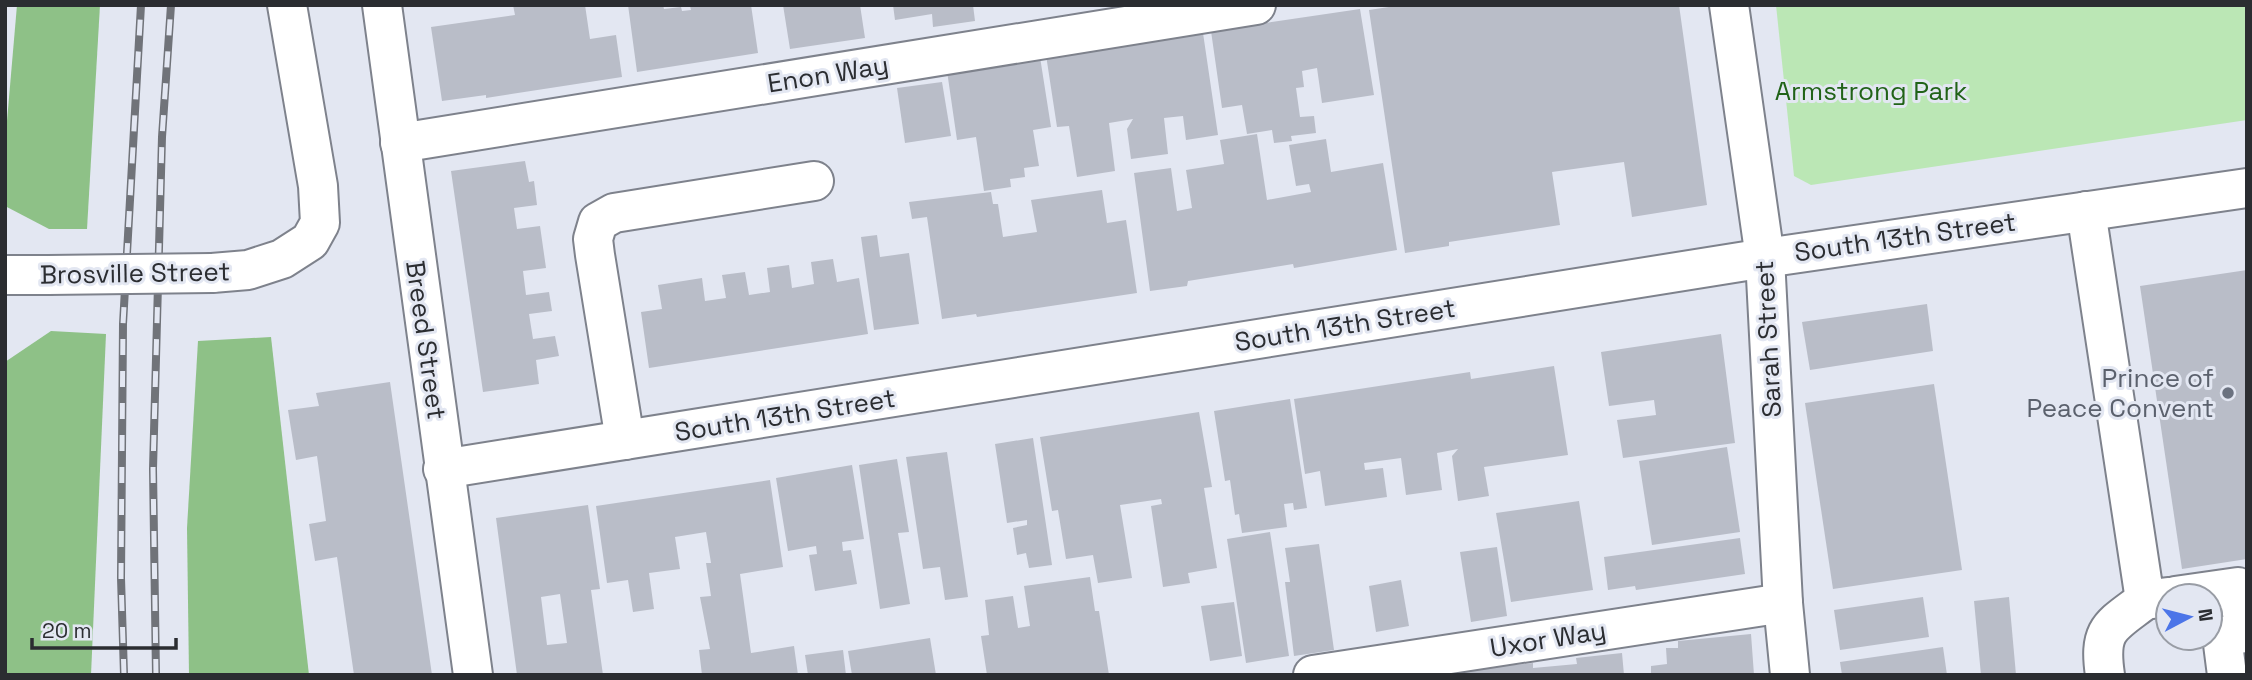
<svg xmlns="http://www.w3.org/2000/svg" width="2252" height="680" viewBox="0 0 2252 680" font-family="'Space Grotesk',sans-serif">
<style>
.green{fill:#bbe7b5}
.forest{fill:#8ec187}
.building{fill:#b9bdc8;fill-rule:evenodd}
.lines{fill:none;stroke-linecap:round;stroke-linejoin:round}
.minor-casing{stroke:#7e828c;stroke-width:42}
.minor{stroke:#fff;stroke-width:38}
.rail-casing{stroke:#707379;stroke-width:8}
.rail{stroke:#e3e7f2;stroke-width:5;stroke-dasharray:16;stroke-linecap:butt}
.minor-bridge-casing{stroke:#7e828c;stroke-width:42;stroke-linecap:butt}
.minor-bridge{stroke:#fff;stroke-width:38}
.worship-dot{fill:#6b7280;stroke:#e3e7f2;stroke-width:2.5}
.labels{text-anchor:middle;stroke-width:6;stroke-linejoin:round;paint-order:stroke}
.street-label{font-size:26px;fill:#2b2d31;stroke:#e3e7f2}
.park-label{font-size:26px;fill:#216318;stroke:#e3e7f2}
.worship-label{font-size:26px;fill:#5b616d;stroke:#e3e7f2;text-anchor:end}
</style>
<rect width="100%" height="100%" fill="#e3e7f2"/>
<polygon class="green" points="1776,5 2247,5 2247,120 1811,185 1794,176"/>
<g class="forest">
<polygon points="17,5 100,5 87,229 49,229 5,206 5,144"/>
<polygon points="51,331 106,334 91,675 5,675 5,362"/>
<polygon points="271,337 309,675 189,675 187,528 198,341"/>
</g>
<g class="building">
<polygon points="513,5 585,5 590,39 616,35 622,77 486,98 486,95 442,101 431,27 515,15"/>
<polygon points="628,5 663,5 664,9 681,7 682,11 691,10 690,6 696,5 751,5 758,53 637,72"/>
<polygon points="783,5 860,5 865,38 790,49"/>
<polygon points="893,5 973,5 975,21 933,27 932,14 895,20"/>
<polygon points="1402,5 1679,5 1707,205 1632,217 1624,162 1552,172 1560,225 1449,242 1449,246 1405,253 1369,10"/>
<polygon points="1360,9 1374,95 1322,103 1317,68 1302,71 1304,87 1296,88 1300,117 1314,116 1316,133 1291,136 1292,141 1274,143 1272,130 1247,134 1242,105 1222,108 1211,31"/>
<polygon points="1203,33 1218,135 1186,140 1183,116 1164,118 1168,154 1131,159 1127,129 1133,119 1109,123 1115,171 1077,177 1069,126 1057,127 1046,55"/>
<polygon points="1040,57 1051,127 1033,130 1039,166 1024,168 1025,177 1010,179 1011,187 984,191 976,137 957,140 947,71"/>
<polygon points="942,82 951,136 905,143 897,88"/>
<polygon points="1257,134 1267,200 1311,192 1309,184 1296,186 1289,145 1326,139 1331,172 1383,163 1397,250 1294,268 1293,264 1188,281 1187,286 1150,291 1134,173 1171,168 1177,211 1192,208 1186,170 1224,164 1220,140"/>
<polygon points="525,161 529,182 534,181 537,205 514,208 517,229 540,226 546,268 523,271 526,295 549,292 552,311 529,314 533,339 555,336 559,356 536,360 539,384 483,392 451,171"/>
<polygon points="1102,190 1107,223 1126,220 1137,293 977,317 976,314 942,319 927,217 912,219 909,202 991,192 993,204 998,204 1003,237 1037,232 1031,200"/>
<polygon points="877,235 880,257 909,253 919,324 874,330 861,237"/>
<polygon points="833,259 837,282 859,278 868,334 649,368 641,312 662,309 658,285 702,278 705,301 726,298 722,275 745,272 749,295 770,292 767,268 789,265 792,288 814,284 811,262"/>
<polygon points="2247,270 2247,559 2182,569 2140,286"/>
<polygon points="1927,304 1933,351 1810,370 1802,322"/>
<polygon points="1721,334 1735,443 1623,458 1617,420 1656,415 1654,400 1609,406 1601,352"/>
<polygon points="1554,366 1568,455 1484,467 1489,496 1458,501 1452,456 1458,449 1437,453 1442,490 1406,495 1401,458 1364,463 1365,470 1383,468 1387,497 1325,506 1320,471 1305,474 1294,399 1470,372 1471,379"/>
<polygon points="390,382 432,675 354,675 337,557 315,561 309,524 326,521 317,456 296,460 288,410 319,406 316,393"/>
<polygon points="1934,384 1962,570 1833,589 1805,403"/>
<polygon points="1290,399 1307,508 1294,510 1293,503 1284,504 1287,527 1242,533 1239,514 1235,515 1230,480 1225,481 1214,411"/>
<polygon points="1199,412 1212,487 1204,488 1217,568 1188,573 1190,583 1163,587 1151,506 1162,504 1161,499 1120,505 1132,578 1098,583 1093,555 1066,559 1058,510 1052,511 1040,437"/>
<polygon points="1033,438 1052,565 1029,568 1026,553 1017,555 1013,528 1027,525 1027,520 1007,523 995,444"/>
<polygon points="1727,447 1740,532 1652,545 1639,461"/>
<polygon points="947,452 968,597 945,600 940,567 923,569 906,457"/>
<polygon points="897,459 909,532 898,533 910,604 880,609 859,465"/>
<polygon points="852,465 864,539 842,542 843,551 851,550 857,584 815,591 809,555 817,554 816,546 788,551 776,478"/>
<polygon points="770,480 783,567 740,574 751,653 794,646 798,675 702,675 699,650 710,649 700,597 711,596 706,563 711,563 706,532 675,537 680,569 649,573 654,609 633,612 628,580 607,583 596,506"/>
<polygon points="1579,501 1593,590 1511,602 1496,513"/>
<path d="M588 505 600 589 591 590 603 675H517L496 518ZM560 594 567 643 547 645 541 597Z"/>
<polygon points="1270,532 1289,656 1246,663 1227,539"/>
<polygon points="1740,538 1745,574 1636,590 1635,586 1608,590 1604,557"/>
<polygon points="1319,544 1334,650 1294,656 1285,582 1290,582 1285,548"/>
<polygon points="1497,547 1507,616 1471,622 1460,552"/>
<polygon points="1090,577 1095,611 1099,611 1109,675 987,675 981,636 989,635 985,600 1013,596 1018,628 1030,626 1024,586"/>
<polygon points="1401,580 1409,626 1376,632 1369,586"/>
<polygon points="1923,597 1929,637 1840,650 1834,610"/>
<polygon points="2009,597 2016,675 1981,675 1974,601"/>
<polygon points="1234,602 1242,656 1210,661 1201,606"/>
<polygon points="1751,634 1754,675 1651,675 1651,666 1667,664 1666,648 1678,648 1678,641"/>
<polygon points="930,638 936,675 852,675 848,651"/>
<polygon points="1943,647 1947,675 1842,675 1840,662"/>
<polygon points="843,650 846,675 808,675 805,655"/>
<polygon points="1622,653 1624,675 1451,675 1451,671 1533,663 1533,668 1577,664 1576,658"/>
</g>
<g class="lines">
<defs>
<g id="minor">
<polyline points="382,5 473,675"/>
<polyline points="1729,5 1765,258 1783,603 1790,675"/>
<polyline points="400,143 1256,5"/>
<polyline points="2086,211 2145,600 2168,597"/>
<polyline points="212,273 248,270 282,259 310,241 320,223 318,186 287,5"/>
<polyline points="5,275 48,275"/>
<polyline points="625,440 595,255 593,239 598,222 614,213 814,181"/>
<polyline points="443,469 1765,258 2247,188"/>
<polyline points="2175,596 2238,587 2245,633"/>
<polyline points="1313,675 1783,603"/>
<path d="M2105 675C2098 628 2111 626 2145 600"/>
<polyline points="2227,675 2222,636 2247,633"/>
</g>
</defs>
<use href="#minor" class="minor-casing"/>
<use href="#minor" class="minor"/>
<defs>
<g id="rail">
<polyline points="124,675 121,578 123,324 141,5"/>
<polyline points="156,675 153,469 162,137 171,5"/>
</g>
</defs>
<use href="#rail" class="rail-casing"/>
<use href="#rail" class="rail"/>
<defs>
<polyline id="minor-bridge" points="48,275 212,273"/>
</defs>
<use href="#minor-bridge" class="minor-bridge-casing"/>
<use href="#minor-bridge" class="minor-bridge"/>
</g>
<circle class="worship-dot" cx="2228" cy="393" r="7"/>
<g class="labels">
<g class="street-label">
<text transform="translate(828 74) rotate(-9)" y="9">Enon Way</text>
<text transform="translate(1905 237) rotate(-8)" y="9">South 13th Street</text>
<text transform="translate(135 273) rotate(-1)" y="9">Brosville Street</text>
<text transform="translate(1345 325) rotate(-9)" y="9">South 13th Street</text>
<text transform="translate(1768 339) rotate(-93)" y="9">Sarah Street</text>
<text transform="translate(426 340) rotate(82)" y="9">Breed Street</text>
<text transform="translate(785 415) rotate(-9)" y="9">South 13th Street</text>
<text transform="translate(1548 639) rotate(-9)" y="9">Uxor Way</text>
</g>
<g class="park-label">
<text x="1871" y="100">Armstrong Park</text>
</g>
<g class="worship-label">
<text x="2214" y="387">Prince of<tspan x="2214" dy="30">Peace Convent</tspan></text>
</g>
</g>
<rect width="2252" height="680" fill="none" stroke="#2b2d31" stroke-width="14"/>
<g transform="translate(2189 617) rotate(83)"><circle r="33" fill="#e3e7f2" stroke="#999da5" stroke-width="2"/>
<path d="M0-5L12 26L0 18L-12 26Z" fill="#4c75e8"/>
<text y="-10" font-size="19" font-weight="bold" text-anchor="middle" fill="#2b2d31">N</text>
</g>
<path d="M32 638v10h144v-10" fill="none" stroke="#2b2d31" stroke-width="3.5"/>
<text x="42" y="638" font-size="21" fill="#2b2d31" stroke="#e3e7f2" stroke-width="5" paint-order="stroke">20 m</text>
</svg>
